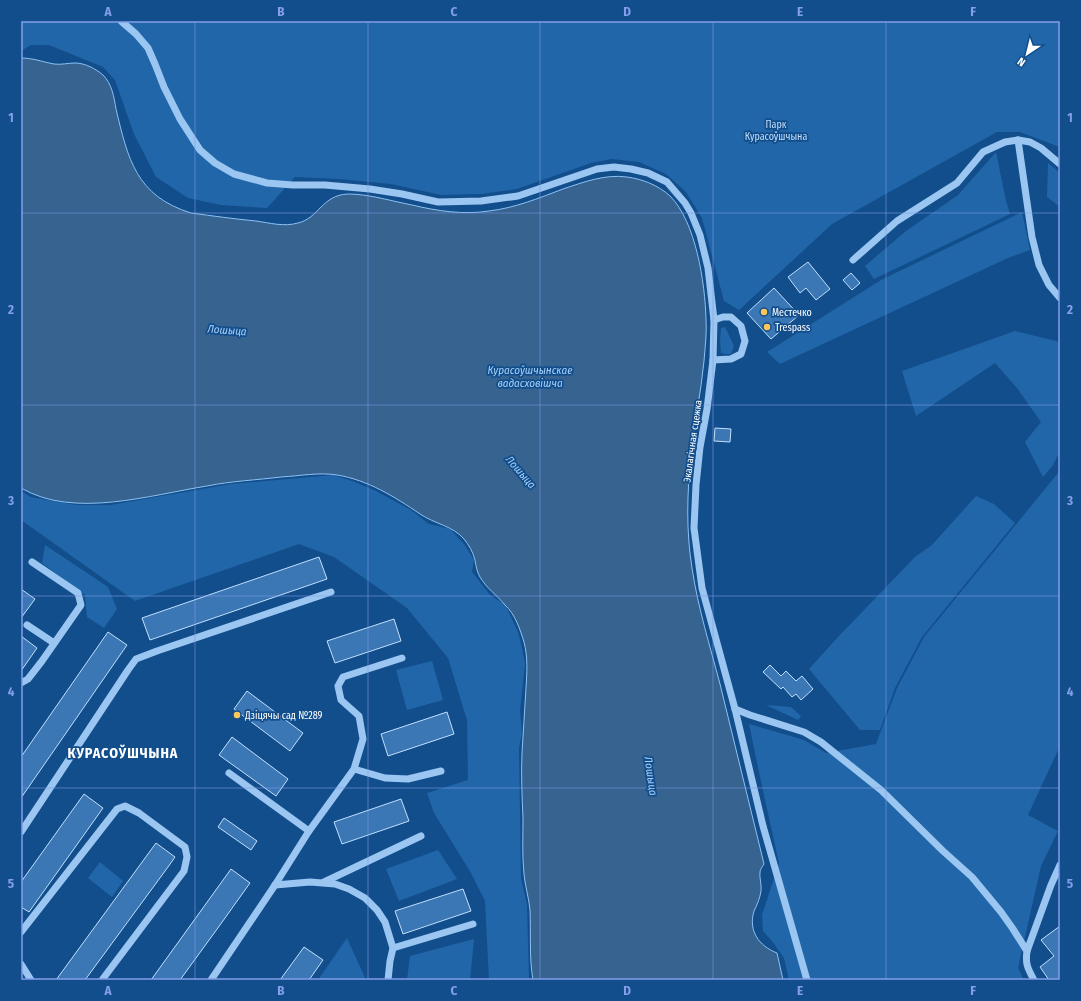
<svg xmlns="http://www.w3.org/2000/svg" width="1081" height="1001" viewBox="0 0 1081 1001" font-family="'Fira Sans Condensed',sans-serif">
<style>
.green{fill:#2166a9}
.water{fill:#366390;stroke:#8cc2f4}
.building{fill:#3b77b5;stroke:#c1dffc}
.lines{fill:none;stroke-linecap:round;stroke-linejoin:round}
.minor{stroke:#9ac6f1;stroke-width:7}
.grid{fill:none;stroke:#839eea;stroke-width:1;stroke-opacity:0.55}
.poi-dot{fill:#ffc75a;stroke:#124e8c;stroke-width:1.5}
.labels{text-anchor:middle;stroke-width:3.5;stroke-linejoin:round;paint-order:stroke}
.park-label{font-size:10px;fill:#c1dffc;stroke:#124e8c}
.poi-label{font-size:10px;fill:#fff;stroke:#124e8c;text-anchor:start}
.street-label{font-size:10px;fill:#fff;stroke:#124e8c}
.water-label{font-size:11px;font-style:italic;fill:#a6d0f8;stroke:#124e8c}
.district-label{font-size:14px;font-weight:bold;letter-spacing:1px;fill:#fff;stroke:#124e8c}
.neatline{fill:none;stroke:#839eea;stroke-width:1.5}
.grid-label{font-size:13px;text-anchor:middle;font-weight:bold;fill:#839eea}
</style>
<rect width="100%" height="100%" fill="#124e8c"/>
<g class="green">
<polygon points="21,21 1060,21 1060,148 1057,146 1020,132 997,132 832,224 739,310 724,301 702,218 686,192 666,174 639,162 612,159 591,163 517,189 481,194 441,195 391,184 339,179 295,177 267,208 221,205 188,198 156,177 134,134 115,80 103,67 49,45 31,45 21,51"/>
<polygon points="996,152 1006,201 1010,214 874,279 865,266 906,231 958,195"/>
<polygon points="1048,163 1060,173 1060,207 1047,197"/>
<polygon points="1022,212 1030,250 1008,258 780,364 767,352 881,280"/>
<polygon points="725,327 734,346 731,354 726,354 721,353 720,341 721,328"/>
<polygon points="1015,331 1060,342 1060,451 1053,465 1043,477 1025,442 1041,422 1017,388 995,363 916,416 902,371"/>
<polygon points="1060,469 1060,746 1028,815 1058,831 1041,866 1018,968 1024,980 789,980 784,958 772,941 763,931 762,915 779,863 760,777 749,724 804,740 826,753 876,744 897,688 924,637 1058,473"/>
<polygon points="333,475 352,481 376,491 411,510 429,524 450,529 464,544 474,560 472,572 491,596 505,604 518,632 522,648 525,664 520,711 522,733 519,748 521,878 527,905 529,980 489,980 485,901 471,873 434,813 427,793 468,780 467,720 448,658 407,608 334,557 299,544 135,601 21,520 21,491 31,497 76,505 110,505 231,484"/>
<polygon points="976,496 994,504 1015,523 922,637 895,688 880,730 860,730 809,669 838,637 915,557 932,545"/>
<polygon points="45,545 108,587 117,609 104,628 87,617 85,595 42,563"/>
<polygon points="432,661 443,700 407,710 396,670"/>
<polygon points="766,705 791,707 801,716 798,720"/>
<polygon points="438,850 457,879 399,901 386,869"/>
<polygon points="100,862 123,881 112,897 88,878"/>
<polygon points="347,938 366,980 318,980"/>
<polygon points="474,939 470,980 407,980 410,956"/>
</g>
<path class="water" d="M21 58C33 58 43 62 54 64 61 65 68 63 75 63 85 63 96 69 103 75 112 84 114 97 116 109 128 159 136 196 191 213 213 216 235 219 256 221 270 223 284 227 298 223 319 218 322 195 348 194 369 194 391 201 412 205 437 211 464 215 489 211 515 208 539 198 563 189 584 182 605 174 627 177 642 179 658 185 670 196 696 222 705 283 706 319 707 333 705 347 704 361 701 393 694 424 691 456 687 493 686 531 692 568 698 608 710 646 720 684 735 744 749 804 764 864 763 866 760 869 760 872 759 877 762 885 761 891 760 898 757 905 754 911 748 931 759 946 777 953L783 980H533C529 957 531 933 530 910 529 898 525 886 524 874 522 855 523 836 523 818 522 796 521 774 522 753 523 731 525 710 526 688 527 672 528 657 524 642 520 629 515 614 505 605 497 595 487 589 480 577 477 572 476 566 475 560 473 552 469 545 464 539 453 526 435 524 420 514 395 497 368 480 337 475 319 472 300 476 281 477 257 480 232 481 207 486 150 495 74 519 21 488Z"/>
<g class="building">
<polygon points="808,262 830,289 816,300 806,288 800,293 788,277"/>
<polygon points="851,273 860,283 852,290 843,280"/>
<polygon points="774,288 799,315 771,339 747,313"/>
<polygon points="715,428 731,429 730,442 714,441"/>
<polygon points="319,557 327,579 150,640 142,618"/>
<polygon points="21,589 35,599 21,618"/>
<polygon points="394,619 401,641 335,663 327,641"/>
<polygon points="108,632 127,645 21,798 21,757"/>
<polygon points="21,636 37,648 21,671"/>
<polygon points="770,665 781,676 786,671 796,681 802,676 813,689 801,700 796,694 792,697 783,687 781,689 763,672"/>
<polygon points="247,691 303,733 290,751 234,709"/>
<polygon points="447,712 454,734 388,756 381,734"/>
<polygon points="232,737 288,779 276,796 219,755"/>
<polygon points="84,794 103,808 29,912 21,907 21,882"/>
<polygon points="401,799 409,821 342,844 334,822"/>
<polygon points="224,818 257,841 251,850 218,827"/>
<polygon points="156,843 175,857 168,867 85,980 56,980"/>
<polygon points="231,869 250,883 220,925 180,980 151,980"/>
<polygon points="463,889 471,911 403,934 395,911"/>
<polygon points="1060,926 1060,980 1049,980 1040,967 1054,956 1041,940"/>
<polygon points="304,947 323,960 309,980 280,980"/>
</g>
<g class="lines">
<g class="minor">
<polyline points="121,21 136,34 148,48 155,64 164,87 180,119 200,150 215,163 234,174 267,183 293,185 325,185 370,189 402,194 438,202 481,201 518,196 597,169 614,167 631,169 648,173 667,182 685,203 691,213 700,235 708,268 714,320 713,360 707,409 700,447 696,485 694,528 702,588 735,709 763,826 807,980"/>
<polyline points="1018,140 1032,237 1039,265 1049,285 1060,298"/>
<polyline points="853,260 897,221 957,183 983,152 1005,142 1018,140 1030,142 1041,148 1060,164"/>
<polyline points="713,360 731,359 741,354 745,341 741,326 731,317 723,317 714,320"/>
<polyline points="27,625 54,643"/>
<polyline points="21,683 28,679 42,661 81,605 78,593 32,562"/>
<polyline points="735,709 750,715 804,732 821,742 881,790 943,851 972,877 1001,912 1013,929 1027,951"/>
<polyline points="354,769 385,778 408,779 441,771"/>
<polyline points="229,773 309,831"/>
<polyline points="21,832 128,670 136,659 157,651 331,592"/>
<polyline points="324,882 421,836"/>
<polyline points="275,885 310,882 335,884 349,889 365,898 377,910 385,922 393,948 390,961 388,980"/>
<polyline points="21,932 117,809 125,806 139,813 185,847 187,857 184,871 102,980"/>
<polyline points="393,948 473,924"/>
<polyline points="21,964 31,980"/>
<polyline points="211,980 275,885 309,831 354,769 363,739 359,716 341,700 338,686 343,677 402,658"/>
<path d="M1034 980C1028 969 1025 964 1027 951L1051 885 1060 865"/>
</g>
</g>
<path class="grid" d="M195 21V980M368 21V980M540 21V980M713 21V980M886 21V980M21 213H1060M21 405H1060M21 596H1060M21 788H1060"/>
<g class="poi-dot">
<circle cx="764" cy="312" r="4"/>
<circle cx="767" cy="327" r="4"/>
<circle cx="237" cy="715" r="4"/>
</g>
<g class="labels">
<g class="park-label">
<text x="776" y="128">Парк<tspan x="776" dy="12">Курасоўшчына</tspan></text>
</g>
<g class="poi-label">
<text x="772" y="316">Местечко</text>
<text x="775" y="331">Trespass</text>
<text x="245" y="719">Дзіцячы сад №289</text>
</g>
<g class="street-label">
<text transform="translate(692 441) rotate(-82)" y="4">Экалагічная сцежка</text>
</g>
<g class="water-label">
<text transform="translate(227 330) rotate(4)" y="4">Лошыца</text>
<text x="530" y="374">Курасоўшчынскае<tspan x="530" dy="13">вадасховішча</tspan></text>
<text transform="translate(521 472) rotate(49)" y="4">Лошыца</text>
<text transform="translate(651 776) rotate(82)" y="4">Лошыца</text>
</g>
<g class="district-label">
<text x="123" y="758">КУРАСОЎШЧЫНА</text>
</g>
</g>
<rect width="1081" height="1001" fill="none" stroke="#124e8c" stroke-width="44"/>
<g transform="translate(1027 54) rotate(215)" stroke="#124e8c" stroke-width="3" paint-order="stroke">
<path d="M0-3L7 15L0 10L-7 15Z" fill="#ffffff"/>
<text y="-6" font-size="11" font-weight="bold" text-anchor="middle" fill="#ffffff">N</text>
</g>
<rect x="22" y="22" width="1037" height="957" class="neatline"/>
<g class="grid-label">
<text x="108" y="16">A</text>
<text x="281" y="16">B</text>
<text x="454" y="16">C</text>
<text x="627" y="16">D</text>
<text x="800" y="16">E</text>
<text x="973" y="16">F</text>
<text x="11" y="122">1</text>
<text x="1070" y="122">1</text>
<text x="11" y="314">2</text>
<text x="1070" y="314">2</text>
<text x="11" y="505">3</text>
<text x="1070" y="505">3</text>
<text x="11" y="696">4</text>
<text x="1070" y="696">4</text>
<text x="11" y="888">5</text>
<text x="1070" y="888">5</text>
<text x="108" y="995">A</text>
<text x="281" y="995">B</text>
<text x="454" y="995">C</text>
<text x="627" y="995">D</text>
<text x="800" y="995">E</text>
<text x="973" y="995">F</text>
</g>
</svg>
